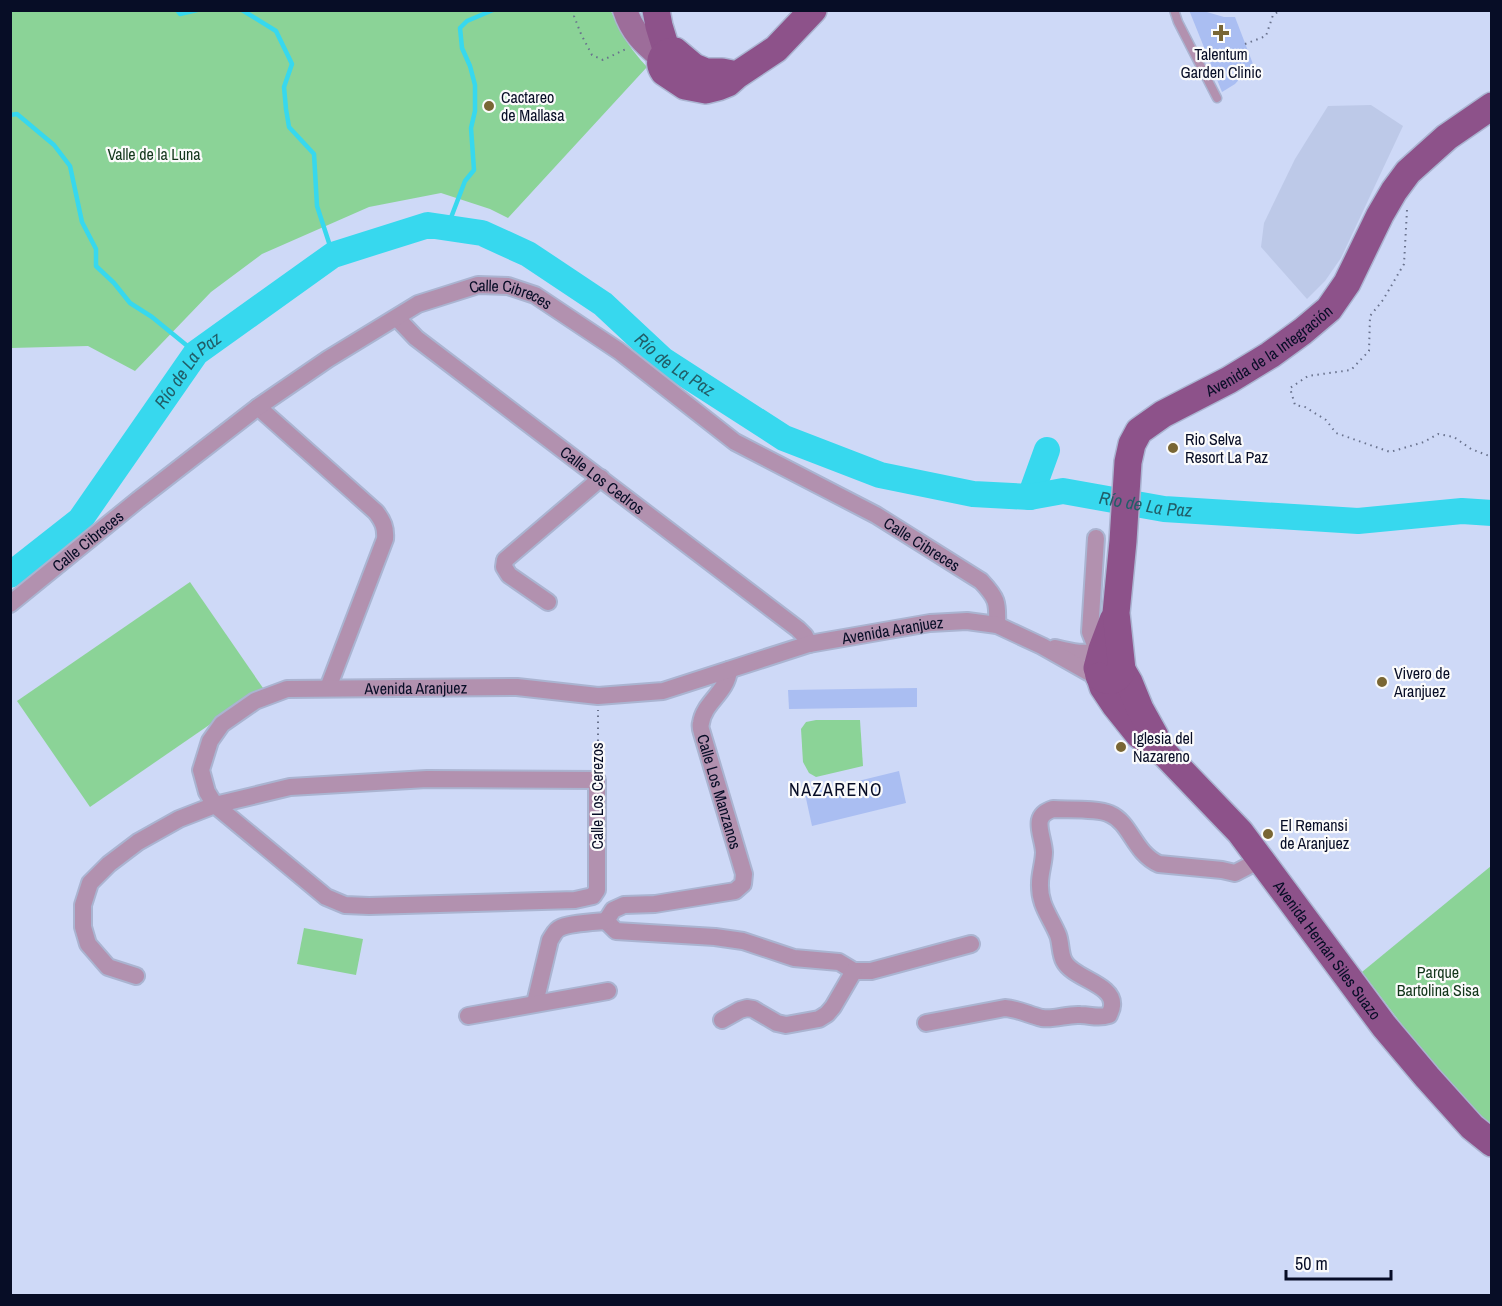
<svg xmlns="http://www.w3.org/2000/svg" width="1502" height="1306" viewBox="0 0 1502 1306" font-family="'Archivo Narrow',sans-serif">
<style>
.built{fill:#bdc9e8}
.green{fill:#8bd397}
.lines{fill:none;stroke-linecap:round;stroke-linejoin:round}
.stream{stroke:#37d8ee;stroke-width:4.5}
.river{stroke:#37d8ee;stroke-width:26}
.building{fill:#aabef2}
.lane-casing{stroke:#aab4d1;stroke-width:11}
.street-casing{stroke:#aab4d1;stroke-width:20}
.secondary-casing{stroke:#aab4d1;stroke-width:27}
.primary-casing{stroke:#aab4d1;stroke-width:30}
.path{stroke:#69728d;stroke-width:2;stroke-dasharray:1.5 4.5;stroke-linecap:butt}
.lane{stroke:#b291af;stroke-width:8}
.street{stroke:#b291af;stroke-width:16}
.secondary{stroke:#9d6d9a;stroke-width:24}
.primary{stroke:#8d528a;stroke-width:27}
.poi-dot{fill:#796634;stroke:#fbfbfb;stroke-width:2}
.labels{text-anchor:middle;stroke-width:4.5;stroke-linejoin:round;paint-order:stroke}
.poi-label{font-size:16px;fill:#070d26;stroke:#fbfbfb;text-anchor:start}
.park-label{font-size:16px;fill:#13361b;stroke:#fbfbfb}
.street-label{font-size:16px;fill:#070d26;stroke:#fbfbfb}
.water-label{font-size:18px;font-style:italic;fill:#215e68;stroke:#fbfbfb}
.neighbourhood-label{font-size:18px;letter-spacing:1.5px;fill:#070d26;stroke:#fbfbfb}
</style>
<rect width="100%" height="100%" fill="#ced9f7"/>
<polygon class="built" points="1371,105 1403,126 1341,258 1325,281 1307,299 1261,247 1264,223 1295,159 1328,106"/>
<g class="green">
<path d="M10 11H611C622 36 629 47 647 67L508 218 490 209 441 193 369 207 262 254 211 292 135 371 88 346 11 348Z"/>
<polygon points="190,582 263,688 90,807 17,701"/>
<polygon points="816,720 860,720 863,766 816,777 809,773 803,762 801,729 806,722"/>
<polygon points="1491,866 1491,1127 1434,1067 1362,972"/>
<polygon points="304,928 363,939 356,975 297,964"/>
</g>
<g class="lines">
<g class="stream">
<polyline points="177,10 180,14 197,10"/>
<polyline points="242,10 276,31 292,64 284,87 286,109 289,127 314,154 317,206 333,255"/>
<polyline points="10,115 17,114 54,145 70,166 82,222 96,249 96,266 114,283 130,303 152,317 196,353"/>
<polyline points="447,228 465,181 474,170 471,128 475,111 475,85 470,66 462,48 460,28 467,21 493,10"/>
</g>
<g class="river">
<polyline points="1030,497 1047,450"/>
<path id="s1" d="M10 575 80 520 196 353 333 255 428 225 482 233 528 254 603 304 663 360 784 438 880 475 973 494 1030 497 1063 491 1164 509 1358 521 1462 511 1492 513"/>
</g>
</g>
<g class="building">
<polygon points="1189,10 1200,10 1224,17 1235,17 1253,64 1235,84 1222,92"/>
<polygon points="917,688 917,707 789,709 788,690"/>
<polygon points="899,771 906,803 812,826 805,794"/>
</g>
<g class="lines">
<defs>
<polyline id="lane" points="1174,10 1178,22 1217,98"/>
<g id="street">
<path id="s2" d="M397 318 416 338 798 629 805 636 809 644"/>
<path d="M258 407 376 512C383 521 386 528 385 539L328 688"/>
<polyline points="548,602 509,575 504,567 505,560 601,478"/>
<path id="s3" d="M10 604 138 500 258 407 328 359 418 304 478 285 508 286 535 295 619 351 735 442 876 515 981 581C997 598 998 602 997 625"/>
<path d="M1055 648C1071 652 1087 656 1102 649L1094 642 1090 632 1096 538"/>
<path id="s4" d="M729 670C727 693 704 702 701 723 700 726 701 730 702 733L744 874 743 884 735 891 655 904 624 905 613 910 606 921 616 931 715 937 743 941 794 958 839 962 854 971H871L971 944"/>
<path id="s5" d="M136 976 108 967 88 944 83 927V905L90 883 109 864 138 842 179 819 215 805 290 787 427 779 597 780V890L593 896 575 900 369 906 345 905 326 897 215 805 207 792 201 770 210 741 222 724 255 701 287 689 517 687 598 696 663 691 809 644 930 623 967 621 997 625 1042 646 1088 672 1099 676"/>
<path d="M535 1003 550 940C553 936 555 930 560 928 569 923 595 922 606 921"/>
<polyline points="468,1016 608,991"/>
<polyline points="722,1020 740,1010 747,1008 753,1009 777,1023 786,1025 819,1019 827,1014 833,1007 854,971"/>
<path d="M926 1023 1005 1008C1019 1009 1029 1015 1042 1018 1055 1020 1067 1014 1080 1015 1092 1015 1097 1019 1109 1015 1110 1012 1112 1009 1112 1006 1115 984 1073 979 1064 961 1060 954 1061 943 1058 935 1050 916 1039 905 1040 883 1040 873 1044 862 1044 852 1043 834 1030 816 1053 809 1067 810 1098 808 1110 814 1131 823 1134 853 1159 864L1222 870 1235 873 1260 860"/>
</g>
<path id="secondary" d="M625 10C632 32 644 43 661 57"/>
<g id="primary">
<polyline points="656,10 659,26 667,52"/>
<path d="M737 75 722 72H706L694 67 675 51C663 51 656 61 664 72L685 86 706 90 718 87 728 83 737 75 776 49 813 10"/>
<path id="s6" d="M1113 620 1102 649 1097 668 1103 687 1115 705 1139 735 1166 755 1240 832 1384 1026 1427 1077 1472 1127 1492 1143"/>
<polyline points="1122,670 1129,682 1140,709 1155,736"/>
<path id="s7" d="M1099 676C1108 684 1118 681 1122 670L1116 613 1123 541 1128 462 1132 444 1139 431 1163 414 1229 380 1270 355 1303 331 1329 309 1347 283 1380 215 1394 191 1408 172 1447 137 1492 106"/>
</g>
</defs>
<use href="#lane" class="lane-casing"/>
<use href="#street" class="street-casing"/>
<use href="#secondary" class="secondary-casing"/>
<use href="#primary" class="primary-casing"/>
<g class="path">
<polyline points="576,10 574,16 581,34 592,55 603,60 626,49"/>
<polyline points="1245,44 1266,36 1273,15 1281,10"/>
<polyline points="1407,210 1404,264 1383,300 1370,316 1369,351 1351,370 1308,376 1290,388 1295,405 1305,407 1326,420 1336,433 1390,452 1424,442 1438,434 1454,437 1471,449 1492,457"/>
<polyline points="598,765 598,710"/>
</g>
<use href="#lane" class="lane"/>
<use href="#street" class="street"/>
<use href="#secondary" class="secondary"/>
<use href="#primary" class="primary"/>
</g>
<g class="poi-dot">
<path d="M1218 24h6v6h6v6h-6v6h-6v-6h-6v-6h6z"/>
<circle cx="489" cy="106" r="6"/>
<circle cx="1173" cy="448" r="6"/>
<circle cx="1382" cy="682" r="6"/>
<circle cx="1121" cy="747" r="6"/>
<circle cx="1268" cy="834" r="6"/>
</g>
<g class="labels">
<g class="poi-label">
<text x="1221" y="60" text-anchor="middle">Talentum<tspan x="1221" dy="18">Garden Clinic</tspan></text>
<text x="501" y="103">Cactareo<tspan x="501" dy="18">de Mallasa</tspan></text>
<text x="1185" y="445">Rio Selva<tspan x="1185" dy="18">Resort La Paz</tspan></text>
<text x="1394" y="679">Vivero de<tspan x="1394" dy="18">Aranjuez</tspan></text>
<text x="1133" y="744">Iglesia del<tspan x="1133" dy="18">Nazareno</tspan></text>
<text x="1280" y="831">El Remansi<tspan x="1280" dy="18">de Aranjuez</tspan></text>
</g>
<g class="park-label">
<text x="154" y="160">Valle de la Luna</text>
<text x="1438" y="978">Parque<tspan x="1438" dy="18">Bartolina Sisa</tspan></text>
</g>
<g class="street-label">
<text dy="6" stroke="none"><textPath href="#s3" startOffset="604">Calle Cibreces</textPath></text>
<text dy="6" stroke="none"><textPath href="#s7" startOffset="424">Avenida de la Integración</textPath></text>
<text dy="6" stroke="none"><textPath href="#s2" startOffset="262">Calle Los Cedros</textPath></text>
<text dy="6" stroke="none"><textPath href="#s3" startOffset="100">Calle Cibreces</textPath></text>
<text dy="6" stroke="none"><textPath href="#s3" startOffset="1090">Calle Cibreces</textPath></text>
<text dy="6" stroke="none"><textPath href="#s5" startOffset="1965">Avenida Aranjuez</textPath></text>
<text dy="6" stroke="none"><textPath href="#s5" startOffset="1479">Avenida Aranjuez</textPath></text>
<text dy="6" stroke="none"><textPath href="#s4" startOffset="132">Calle Los Manzanos</textPath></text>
<text transform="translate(597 796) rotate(-90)" y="6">Calle Los Cerezos</text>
<text dy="6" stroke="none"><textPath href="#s6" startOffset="418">Avenida Hernán Siles Suazo</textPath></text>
</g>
<g class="water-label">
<text dy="6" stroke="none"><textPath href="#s1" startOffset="850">Río de La Paz</textPath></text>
<text dy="6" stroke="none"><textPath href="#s1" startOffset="274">Río de La Paz</textPath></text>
<text dy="6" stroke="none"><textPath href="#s1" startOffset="1354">Río de La Paz</textPath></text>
</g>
<g class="neighbourhood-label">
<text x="836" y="796">NAZARENO</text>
</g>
</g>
<rect width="1502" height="1306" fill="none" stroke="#070d26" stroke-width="24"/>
<path d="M1286 1270v9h105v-9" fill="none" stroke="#070d26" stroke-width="3"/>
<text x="1295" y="1270" font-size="18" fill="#070d26" stroke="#fbfbfb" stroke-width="4.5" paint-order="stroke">50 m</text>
</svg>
